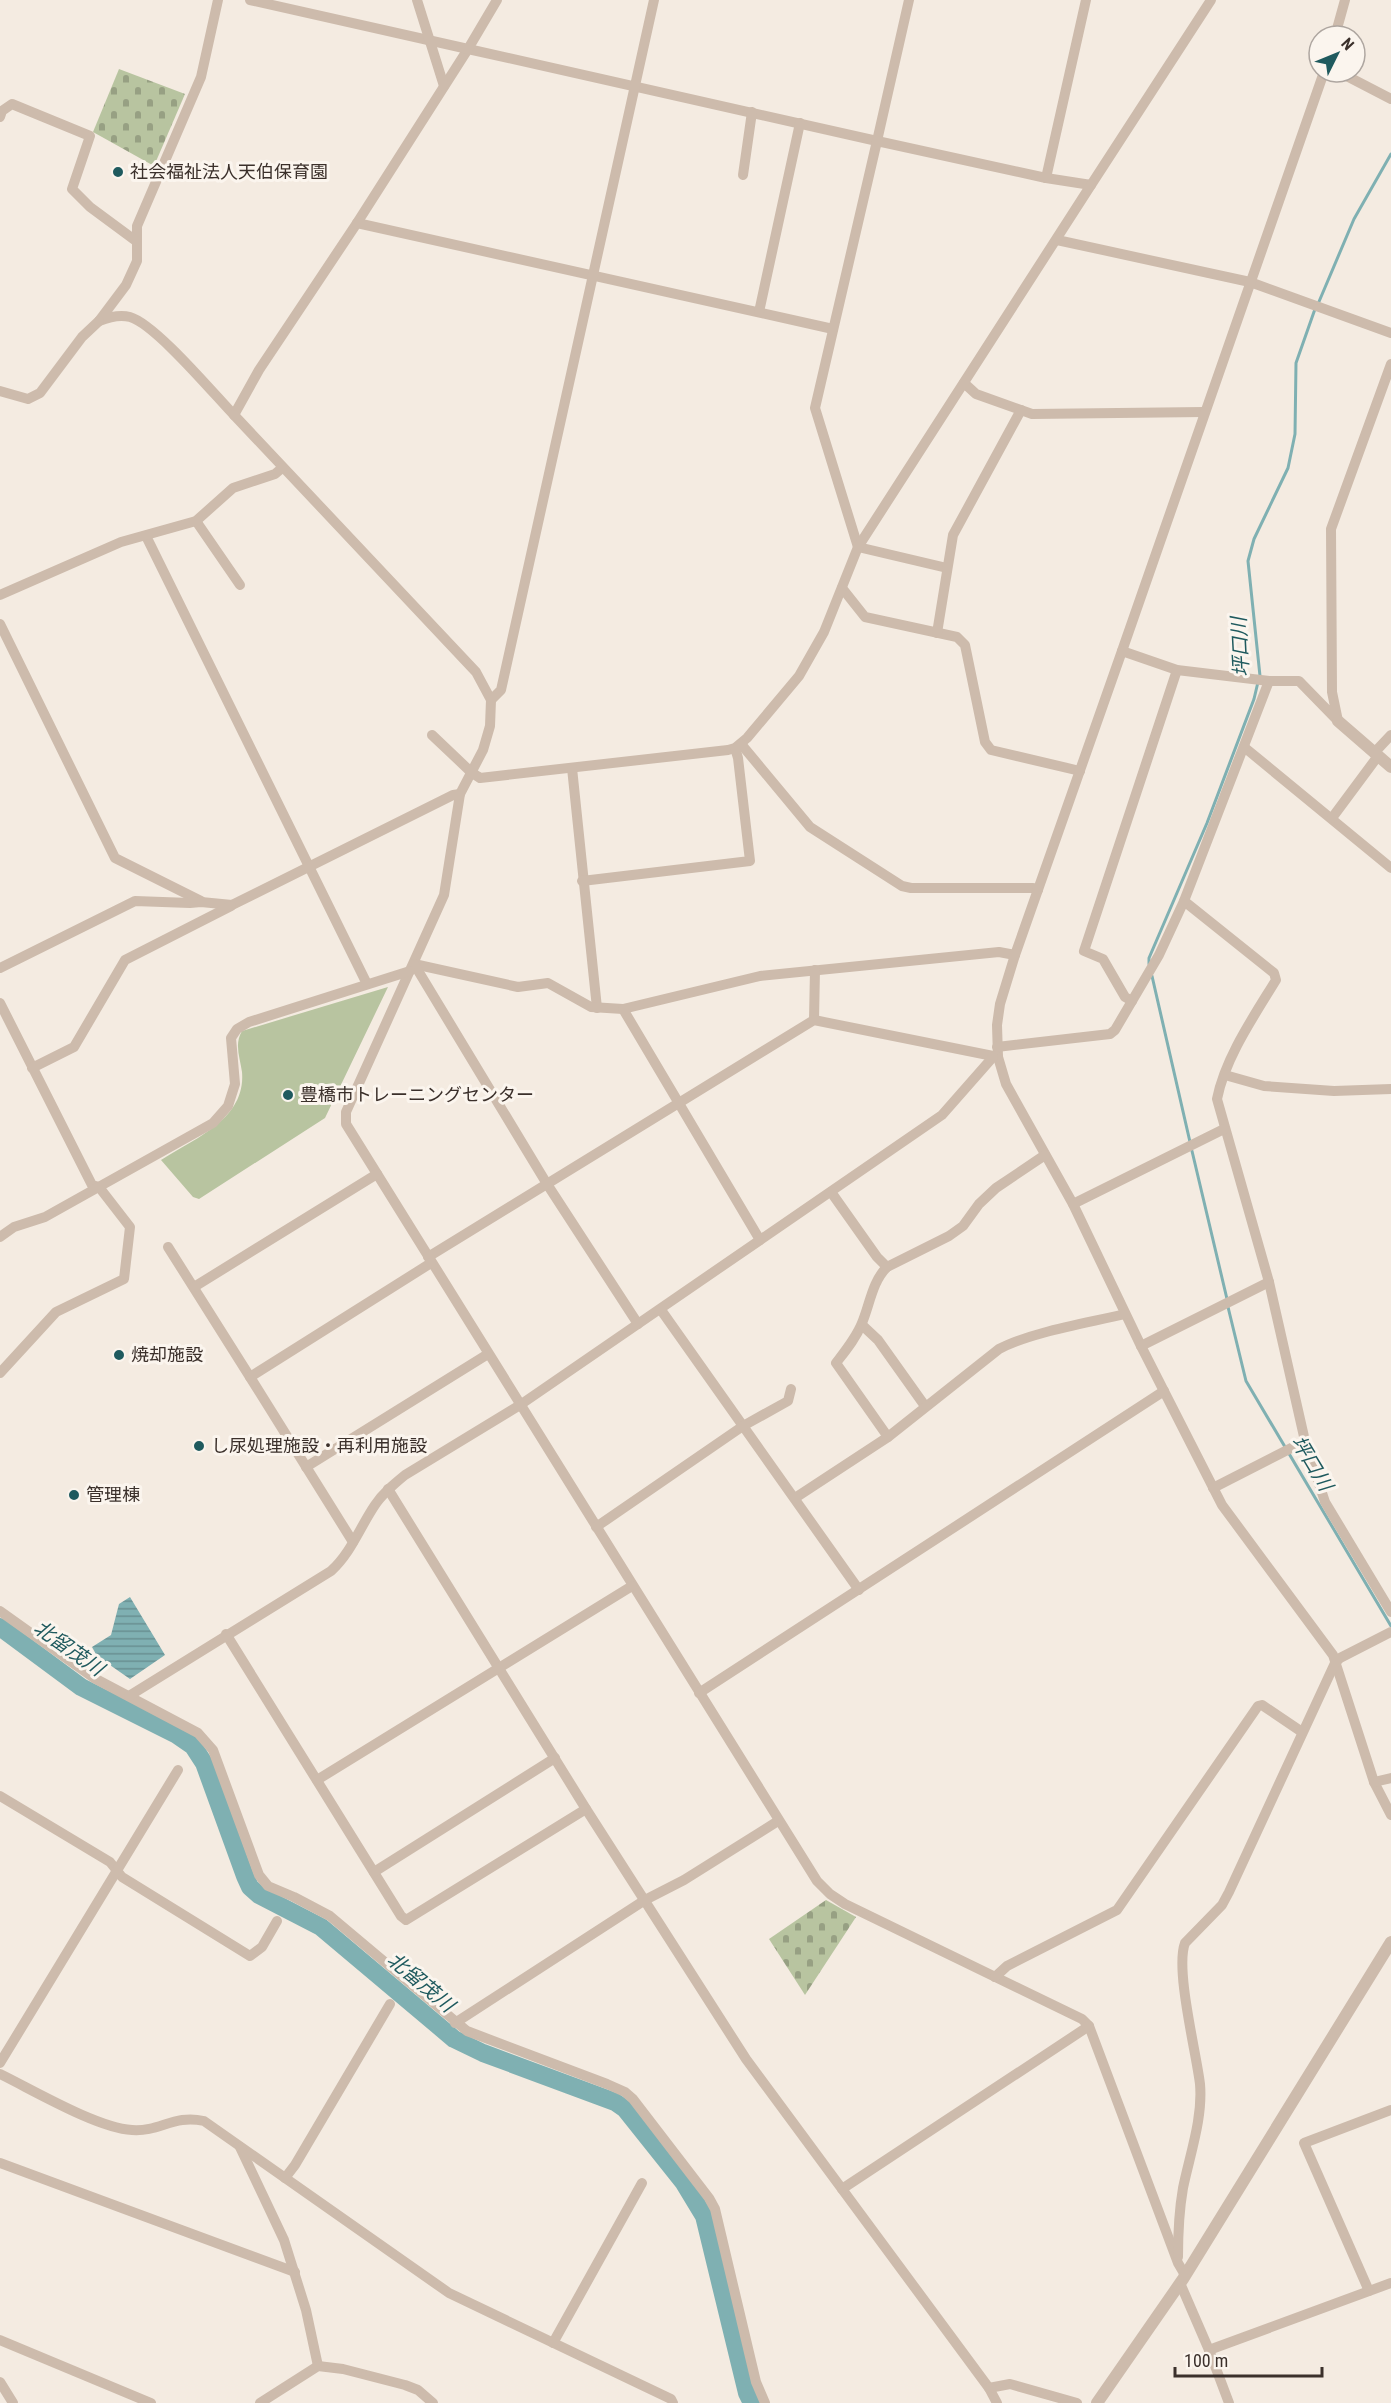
<svg xmlns="http://www.w3.org/2000/svg" width="1391" height="2403" viewBox="0 0 1391 2403" font-family="'Roboto Condensed','Noto Sans JP',sans-serif">
<style>
.cemetery{fill:url(#cemetery-stones)}
.park{fill:#b8c4a0}
.water{fill:url(#water-rules)}
.lines{fill:none;stroke-linecap:round;stroke-linejoin:round}
.stream{stroke:#7fb0b2;stroke-width:3}
.river{stroke:#7fb0b2;stroke-width:18}
.minor{stroke:#cdbbac;stroke-width:10}
.tertiary{stroke:#cdbbac;stroke-width:12}
.poi-dot{fill:#1f5a5e;stroke:#fbf5ee;stroke-width:2}
.labels{text-anchor:middle;stroke-width:6;stroke-linejoin:round;paint-order:stroke}
.poi-label{font-size:18px;fill:#3b302b;stroke:#fbf5ee;text-anchor:start}
.water-label{font-size:20px;font-style:italic;fill:#1f5a5e;stroke:#fbf5ee}
</style>
<defs>
<pattern id="cemetery-stones" width="16" height="16" patternUnits="userSpaceOnUse" patternTransform="scale(1.5)"><rect width="16" height="16" fill="#b8c4a0"/><path d="M2 7V4a2 2 0 0 1 4 0v3zM10 15v-3a2 2 0 0 1 4 0v3z" fill="#97a083"/></pattern>
<pattern id="water-rules" width="6" height="5" patternUnits="userSpaceOnUse" patternTransform="scale(1.5)"><rect width="6" height="5" fill="#7fb0b2"/><path d="M0 2.5h6" fill="none" stroke="#699091"/></pattern>
</defs>
<rect width="100%" height="100%" fill="#f4ebe1"/>
<g class="cemetery">
<polygon points="119,69 185,94 154,166 93,132"/>
<polygon points="826,1900 856,1917 805,1995 769,1939"/>
</g>
<path class="park" d="M388 987 325 1118 199 1199 193 1197 161 1160C195 1138 246 1119 242 1072 240 1058 234 1044 242 1031Z"/>
<polygon class="water" points="130,1597 165,1655 130,1679 97,1656 92,1647 111,1635 119,1604"/>
<g class="lines">
<g class="stream">
<polyline points="1318,304 1354,219 1391,154"/>
<polyline points="1260,676 1248,561 1254,539 1288,468 1295,434 1296,363 1315,309"/>
<polyline points="1149,964 1149,958 1207,823 1254,699 1258,682"/>
<polyline points="1152,976 1190,1142"/>
<polyline points="1192,1151 1227,1299"/>
<polyline points="1228,1307 1246,1381 1391,1626"/>
</g>
<polyline class="river" points="0,1627 81,1687 177,1735 193,1746 204,1763 245,1876 250,1887 259,1895 321,1927 454,2039 483,2053 615,2102 625,2109 684,2183 704,2216 747,2393 752,2403"/>
<g class="minor">
<path d="M218 0 201 77 137 226V261L126 285 99 321C109 317 119 314 130 317 155 324 213 393 234 415L259 370 357 223 468 49 877 141 909 0"/>
<polyline points="250,0 468,49 497,0"/>
<polyline points="417,0 444,86"/>
<polyline points="1335,36 1345,0"/>
<polyline points="1339,72 1391,99"/>
<polyline points="0,117 2,111 12,104 90,136 72,189 90,207 136,241"/>
<polyline points="743,175 752,112"/>
<polyline points="1046,178 1086,0"/>
<polyline points="357,223 833,329"/>
<polyline points="1057,240 1250,282 1391,333"/>
<polyline points="759,312 800,123"/>
<polyline points="964,383 976,394 1032,414 1204,412"/>
<polyline points="0,391 28,399 40,393 82,337 99,321"/>
<polyline points="234,415 476,672 491,700 490,726 483,750 460,794 444,895 346,1112 346,1124 817,1881 830,1894 845,1904 1082,2019 1089,2026 1178,2263 1185,2275"/>
<polyline points="196,521 240,585"/>
<polyline points="146,536 367,984"/>
<polyline points="947,568 858,547 815,408 877,141 1046,178 1091,185 1211,0"/>
<polyline points="842,588 865,617 957,637 965,645 985,742 991,750 1080,771"/>
<polyline points="0,595 121,542 196,521 233,488 275,474 282,468"/>
<polyline points="0,624 115,858 201,901"/>
<polyline points="937,633 953,535 1021,410"/>
<polyline points="1122,651 1324,72"/>
<polyline points="491,700 501,690 654,0"/>
<polyline points="432,735 471,772 480,778 728,750 735,748 747,738 799,676 824,632 858,547 1091,185"/>
<polyline points="741,744 810,827 902,886 911,888 1033,888 1038,890"/>
<polyline points="1244,747 1391,868"/>
<polyline points="1374,753 1391,735"/>
<polyline points="572,768 597,1008"/>
<polyline points="1332,818 1378,756"/>
<polyline points="582,881 750,861 738,758 735,748"/>
<path d="M1184 901 1274 973 1276 980C1254 1016 1225 1058 1217 1099L1269 1282 1305 1441 1325 1502 1391 1612"/>
<polyline points="1015,955 1000,1004 997,1025 998,1057 1006,1084 1073,1204 1141,1346 1222,1505 1333,1655 1374,1782 1391,1815"/>
<polyline points="414,964 518,987 548,983 591,1007 623,1009 760,976 999,952 1015,955 1122,651 1177,670 1269,681 1299,681 1338,721 1332,692 1331,529 1391,364"/>
<polyline points="414,964 547,1184 638,1324"/>
<polyline points="0,968 135,901 190,903 201,902 232,905 453,795 460,794"/>
<polyline points="1132,1001 1125,997 1103,959 1084,951 1177,670"/>
<polyline points="0,1003 92,1185 99,1187 130,1227 124,1279 56,1312 0,1373"/>
<polyline points="623,1009 760,1240"/>
<polyline points="814,1020 815,970"/>
<polyline points="997,1047 1110,1034 1115,1030 1159,955 1184,901 1269,681"/>
<polyline points="32,1068 74,1047 125,960 231,906"/>
<polyline points="1225,1075 1264,1086 1334,1091 1391,1089"/>
<polyline points="831,1192 877,1257 887,1267 949,1236 963,1226 979,1204 996,1188 1045,1155"/>
<polyline points="1073,1204 1224,1129"/>
<polyline points="0,1237 14,1227 45,1217 213,1123 228,1106 235,1084 231,1038 237,1029 249,1022 410,971"/>
<polyline points="168,1247 250,1377"/>
<polyline points="428,1257 814,1020 998,1057"/>
<path d="M887 1267C872 1282 870 1304 862 1323 856 1338 846 1350 836 1363L888 1437"/>
<polyline points="194,1287 377,1174"/>
<polyline points="661,1310 859,1590"/>
<polyline points="862,1325 878,1340 925,1406"/>
<polyline points="1141,1346 1269,1282"/>
<polyline points="306,1467 488,1354"/>
<polyline points="1213,1488 1305,1441"/>
<polyline points="388,1489 586,1809 746,2059 989,2388 997,2403"/>
<path d="M795 1498 888 1437 999 1349C1031 1332 1088 1323 1125 1314"/>
<polyline points="596,1527 743,1426 788,1401 791,1389"/>
<polyline points="353,1542 250,1377 431,1263"/>
<polyline points="0,1611 94,1678 198,1733 213,1750 259,1875 268,1886 294,1897 330,1916 467,2031 607,2084 625,2092 633,2099 709,2198 715,2209 756,2382 765,2403"/>
<polyline points="226,1634 401,1916 406,1920 586,1809"/>
<polyline points="699,1693 1164,1391"/>
<path d="M129 1696 331 1571C351 1553 360 1527 375 1505 383 1493 394 1484 405 1475L520 1405 942 1115 993 1057"/>
<polyline points="317,1780 632,1586"/>
<polyline points="1374,1782 1391,1778"/>
<polyline points="0,1796 110,1862 122,1877 250,1956 262,1947 277,1921"/>
<polyline points="374,1872 555,1758"/>
<polyline points="995,1977 1007,1966 1117,1910 1258,1706 1262,1705 1302,1732"/>
<polyline points="455,2023 645,1900 684,1880 778,1821"/>
<polyline points="0,2063 178,1770"/>
<path d="M0 2074C33 2090 97 2128 132 2130 160 2132 174 2114 204 2121L449 2293 671 2399 673 2403"/>
<polyline points="240,2147 284,2240 306,2310 318,2366"/>
<polyline points="0,2163 295,2272"/>
<polyline points="285,2178 295,2165 390,2004"/>
<polyline points="842,2189 1089,2026"/>
<path d="M1178 2257C1178 2233 1179 2211 1183 2188 1190 2154 1203 2118 1200 2084 1196 2051 1175 1969 1185 1943L1222 1905 1229 1892 1335 1663 1340 1658 1391 1632"/>
<polyline points="1180,2283 1209,2350 1229,2403"/>
<polyline points="1369,2291 1304,2143 1391,2110"/>
<polyline points="0,2340 151,2403"/>
<polyline points="553,2343 642,2183"/>
<polyline points="1209,2350 1391,2283"/>
<polyline points="0,2382 13,2403"/>
<polyline points="989,2388 1010,2384 1077,2403"/>
<polyline points="260,2403 318,2366 343,2369 405,2385 418,2390 433,2403"/>
</g>
<g class="tertiary">
<polyline points="1338,721 1391,767"/>
<polyline points="1097,2403 1183,2279 1391,1942"/>
</g>
</g>
<g class="poi-dot">
<circle cx="118" cy="172" r="6"/>
<circle cx="288" cy="1095" r="6"/>
<circle cx="119" cy="1355" r="6"/>
<circle cx="199" cy="1446" r="6"/>
<circle cx="74" cy="1495" r="6"/>
</g>
<g class="labels">
<g class="poi-label">
<text x="130" y="178">社会福祉法人天伯保育園</text>
<text x="300" y="1101">豊橋市トレーニングセンター</text>
<text x="131" y="1361">焼却施設</text>
<text x="211" y="1452">し尿処理施設・再利用施設</text>
<text x="86" y="1501">管理棟</text>
</g>
<g class="water-label">
<text transform="translate(1240 647) rotate(-93)" y="7">坪口川</text>
<text transform="translate(1312 1463) rotate(59)" y="7">坪口川</text>
<text transform="translate(69 1648) rotate(35)" y="7">北留茂川</text>
<text transform="translate(421 1982) rotate(40)" y="7">北留茂川</text>
</g>
</g>
<g transform="translate(1337 54) rotate(47)"><circle r="28" fill="#fbf5ee" stroke="#aea6a0" stroke-width="1.5"/>
<path d="M0-4.5L10 22L0 15L-10 22Z" fill="#1f5a5e"/>
<text y="-9" font-size="16" font-weight="bold" text-anchor="middle" fill="#3b302b">N</text>
</g>
<path d="M1175 2367v9h147v-9" fill="none" stroke="#3b302b" stroke-width="3"/>
<text x="1184" y="2367" font-size="18" fill="#3b302b" stroke="#fbf5ee" stroke-width="4.5" paint-order="stroke">100 m</text>
</svg>
